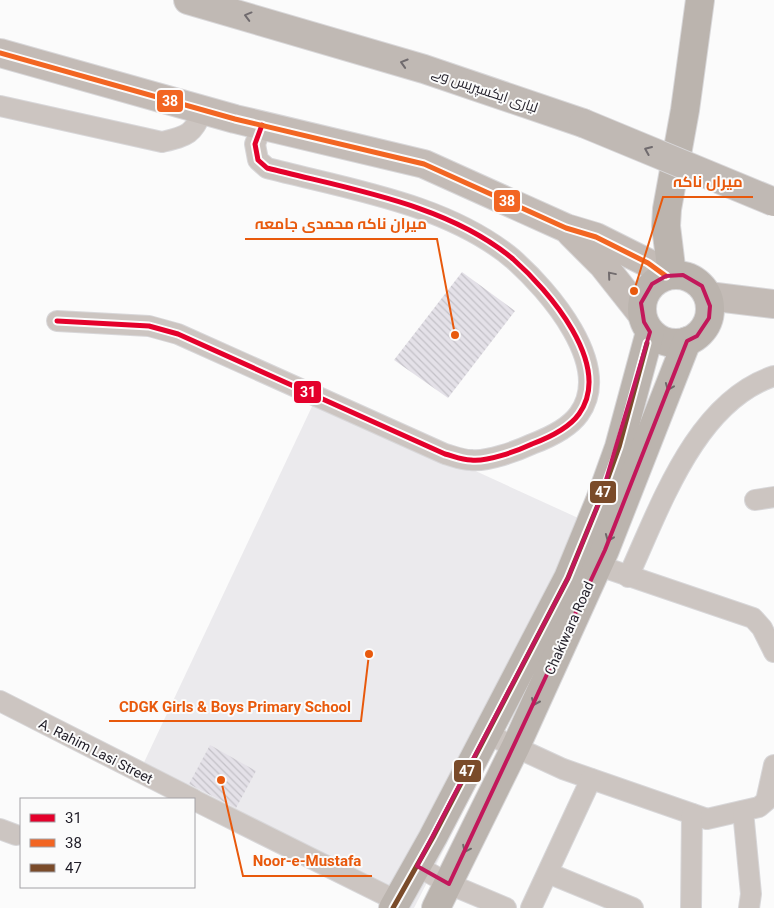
<svg xmlns="http://www.w3.org/2000/svg" width="774" height="908" viewBox="0 0 774 908" font-family="Roboto,Cairo,sans-serif">
<style>
.built{fill:#ebeaed}
.building{fill:url(#building-back-hatch)}
.lines{fill:none;stroke-linecap:round;stroke-linejoin:round}
.minor-casing{stroke:#d8d7d9;stroke-width:22}
.secondary-casing{stroke:#d8d7d9;stroke-width:30}
.primary-casing{stroke:#d8d7d9;stroke-width:30}
.motorway-casing{stroke:#d8d7d9;stroke-width:30}
.minor{stroke:#ccc5c1;stroke-width:20}
.secondary{stroke:#c3bbb6;stroke-width:28}
.primary{stroke:#bbb4ae;stroke-width:28}
.motorway{stroke:#c0b9b4;stroke-width:28}
.motorway-bridge-casing{stroke:#d8d7d9;stroke-width:30;stroke-linecap:butt}
.motorway-bridge{stroke:#c0b9b4;stroke-width:28}
.bus-1-casing{stroke:#fbfbfb;stroke-width:9}
.bus-2-casing{stroke:#fbfbfb;stroke-width:9}
.bus-3-casing{stroke:#fbfbfb;stroke-width:9}
.bus-1{stroke:#e4002b;stroke-width:5}
.bus-2{stroke:#f26522;stroke-width:5}
.bus-3{stroke:#7a4b2a;stroke-width:5}
.oneway{stroke:#706b6e}
.oneway2{stroke:#726c6e}
.oneway3{stroke:#6e686a}
.marked{fill:none;stroke:#c2185b;stroke-width:4;stroke-linejoin:round}
.labels{text-anchor:middle;stroke-width:4;stroke-linejoin:round;paint-order:stroke}
.street-label{font-size:14px;fill:#201d27;stroke:#fbfbfb}
.leader{fill:none;stroke:#e8590c;stroke-width:2}
.callout-dot{fill:#e8590c;stroke:#fbfbfb;stroke-width:2}
.callout-label{font-size:15px;text-anchor:middle;font-weight:bold;fill:#e8590c;stroke:#fbfbfb;stroke-width:4;stroke-linejoin:round;paint-order:stroke}
.line-badge{stroke:#fbfbfb;stroke-width:2}
.badge-label{font-size:14px;text-anchor:middle;font-weight:bold;fill:#fff}
</style>
<defs>
<pattern id="building-back-hatch" width="6" height="6" patternUnits="userSpaceOnUse" patternTransform="scale(1.25)"><rect width="6" height="6" fill="#e4e1e8"/><path d="M-1 5l2 2M0 0l6 6M5-1l2 2" fill="none" stroke="#c3c1c7"/></pattern>
</defs>
<rect width="100%" height="100%" fill="#fbfbfb"/>
<polygon class="built" points="316,398 600,528 584,575 414,908 408,908 139,773"/>
<g class="building">
<polygon points="462,272 515,311 448,398 394,360"/>
<polygon points="210,745 256,771 236,808 189,784"/>
</g>
<g class="lines">
<defs>
<g id="minor">
<path d="M0 106 162 142C187 136 193 135 203 110"/>
<path d="M57 321 149 326 178 334 445 454C453 456 462 460 471 460 487 462 517 451 532 444 548 438 569 428 579 414 614 365 548 290 513 259 448 204 348 189 267 168L258 160 255 144 262 125"/>
<polyline points="755,500 774,497"/>
<polyline points="585,561 753,618 762,628 774,652"/>
<path d="M628 577C660 508 695 402 774 376"/>
<polyline points="0,701 193,799"/>
<polyline points="487,734 563,769 707,819 759,807 766,801 774,765"/>
<polyline points="194,800 397,901"/>
<polyline points="743,811 751,894 749,908"/>
<polyline points="0,829 16,835"/>
<polyline points="417,866 449,884 506,908"/>
<polyline points="548,873 633,908"/>
<polyline points="531,908 591,779"/>
<polyline points="691,908 692,814"/>
</g>
<g id="secondary">
<polyline points="0,53 235,119 424,164 566,228 596,237 648,263 666,276"/>
<polyline points="571,233 603,265 641,313"/>
<polyline points="708,296 774,304"/>
</g>
<g id="primary">
<circle cx="676" cy="309" r="34"/>
<polyline points="672,275 666,226 667,209 685,110 700,0"/>
<polyline points="393,908 433,837 568,578 600,500 619,447 650,332"/>
<polyline points="436,908 516,746 605,550 687,341"/>
</g>
<polyline id="motorway" points="188,0 424,69 583,123"/>
</defs>
<use href="#minor" class="minor-casing"/>
<use href="#secondary" class="secondary-casing"/>
<use href="#primary" class="primary-casing"/>
<use href="#motorway" class="motorway-casing"/>
<use href="#minor" class="minor"/>
<use href="#secondary" class="secondary"/>
<use href="#primary" class="primary"/>
<use href="#motorway" class="motorway"/>
<defs>
<polyline id="motorway-bridge" points="583,123 774,202"/>
</defs>
<use href="#motorway-bridge" class="motorway-bridge-casing"/>
<use href="#motorway-bridge" class="motorway-bridge"/>
<defs>
<path id="bus-1" d="M57 321 149 326 178 334 445 454C453 456 462 460 471 460 487 462 517 451 532 444 548 438 569 428 579 414 614 365 548 290 513 259 448 204 348 189 267 168L258 160 255 144 262 125"/>
<polyline id="bus-2" points="0,53 235,119 424,164 566,228 596,237 648,263 666,276"/>
<polyline id="bus-3" points="393,908 433,837 568,578 600,500 619,447 647,343"/>
</defs>
<use href="#bus-1" class="bus-1-casing"/>
<use href="#bus-2" class="bus-2-casing"/>
<use href="#bus-3" class="bus-3-casing"/>
<use href="#bus-1" class="bus-1"/>
<use href="#bus-2" class="bus-2"/>
<use href="#bus-3" class="bus-3"/>
</g>
<defs><path id="oneway-chevron" d="M-2-3.5L2.5 0L-2 3.5" fill="none" stroke-width="1.6" stroke-linecap="round" stroke-linejoin="round" transform="scale(1.25)"/></defs>
<g class="oneway">
<use href="#oneway-chevron" transform="translate(248 16) rotate(-165)"/>
<use href="#oneway-chevron" transform="translate(404 63) rotate(-163)"/>
<use href="#oneway-chevron" transform="translate(648 150) rotate(-157)"/>
</g>
<use class="oneway2" href="#oneway-chevron" transform="translate(611 275) rotate(-130)"/>
<g class="oneway3">
<use href="#oneway-chevron" transform="translate(669 387) rotate(112)"/>
<use href="#oneway-chevron" transform="translate(609 538) rotate(112)"/>
<use href="#oneway-chevron" transform="translate(535 702) rotate(114)"/>
<use href="#oneway-chevron" transform="translate(466 849) rotate(116)"/>
</g>
<path class="marked" d="M683 275 702 286 710 306 709 318 697 336 687 341 605 550 449 884 417 866 568 578 600 500 650 332 644 322 641 303 652 284 666 276Z"/>
<g class="labels">
<g class="street-label">
<text transform="translate(485 90) rotate(19)" y="5">لیاری ایکسپریس وے</text>
<text transform="translate(569 628) rotate(-66)" y="5">Chakiwara Road</text>
<text transform="translate(96 751) rotate(27)" y="5">A. Rahim Lasi Street</text>
</g>
</g>
<path class="leader" d="M634 291L663 197H753M455 335L437 239H245M369 654L361 721H109M221 780L243 876H372"/>
<g class="callout-dot">
<circle cx="634" cy="291" r="5"/>
<circle cx="455" cy="335" r="5"/>
<circle cx="369" cy="654" r="5"/>
<circle cx="221" cy="780" r="5"/>
</g>
<g class="callout-label">
<text x="708" y="187">میراں ناکہ</text>
<text x="341" y="229">میران ناکہ محمدی جامعہ</text>
<text x="235" y="712">CDGK Girls &amp; Boys Primary School</text>
<text x="307" y="866">Noor-e-Mustafa</text>
</g>
<g class="line-badge">
<rect x="156" y="89" width="28" height="24" rx="5" fill="#f26522"/>
<rect x="493" y="189" width="28" height="24" rx="5" fill="#f26522"/>
<rect x="293" y="380" width="29" height="24" rx="5" fill="#e4002b"/>
<rect x="589" y="480" width="28" height="24" rx="5" fill="#7a4b2a"/>
<rect x="453" y="759" width="29" height="24" rx="5" fill="#7a4b2a"/>
</g>
<g class="badge-label">
<text x="170" y="106">38</text>
<text x="507" y="206">38</text>
<text x="308" y="397">31</text>
<text x="603" y="497">47</text>
<text x="467" y="776">47</text>
</g>
<rect x="20" y="798" width="175" height="90" fill="#fbfbfb" stroke="#a3a2a6"/>
<rect x="30" y="814" width="25" height="8" fill="#e4002b" stroke="#a3a2a6"/>
<text x="65" y="823" font-size="15" fill="#201d27">31</text>
<rect x="30" y="839" width="25" height="8" fill="#f26522" stroke="#a3a2a6"/>
<text x="65" y="848" font-size="15" fill="#201d27">38</text>
<rect x="30" y="864" width="25" height="8" fill="#7a4b2a" stroke="#a3a2a6"/>
<text x="65" y="873" font-size="15" fill="#201d27">47</text>
</svg>
